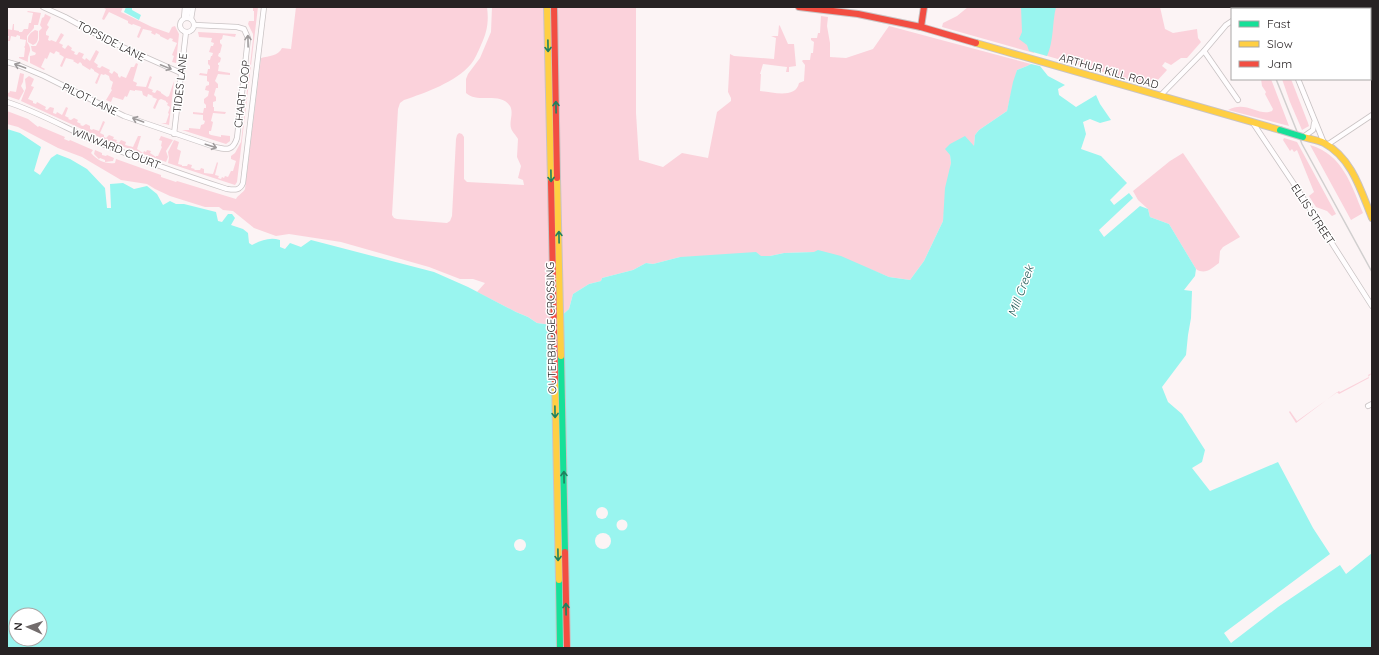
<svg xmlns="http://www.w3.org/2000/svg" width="1379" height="655" viewBox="0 0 1379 655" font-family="Quicksand,sans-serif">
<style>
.green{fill:#fbd2db;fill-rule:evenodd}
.water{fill:#99f5ef;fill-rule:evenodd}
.pier{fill:#fcf4f5}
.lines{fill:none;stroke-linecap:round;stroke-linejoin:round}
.street-casing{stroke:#c9c3c4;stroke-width:6}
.fast-casing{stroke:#c9c3c4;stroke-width:8}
.slow-casing{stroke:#c9c3c4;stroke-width:8}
.jam-casing{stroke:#c9c3c4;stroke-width:8}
.street{stroke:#fffdfe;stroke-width:4.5}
.fast{stroke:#16e098;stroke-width:6}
.slow{stroke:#ffcf43;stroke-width:6}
.jam{stroke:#f24e42;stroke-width:6}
.rail{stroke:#d1cfcf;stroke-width:1.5}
.fast-bridge-casing{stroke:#c9c3c4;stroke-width:8;stroke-linecap:butt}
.fast-bridge{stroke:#16e098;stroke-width:6}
.oneway{stroke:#9e9a9b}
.oneway2{stroke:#1e815e}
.labels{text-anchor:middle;stroke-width:3;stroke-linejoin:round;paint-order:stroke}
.street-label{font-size:11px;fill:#272223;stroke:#fff}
.water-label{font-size:12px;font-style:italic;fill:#1f5955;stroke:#fff}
</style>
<rect width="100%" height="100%" fill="#fcf4f5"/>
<g class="green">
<polygon points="102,7 123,7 121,12 152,27 169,33 172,27 175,26 179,34 176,63 172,62 174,56 172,55 177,43 172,41 173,39 170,38 168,40 160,36 160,35 156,33 155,35 151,33 152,31 143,29 139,38 137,37 141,27 133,24 132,25 128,23 128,21 109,12 104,20 102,19 106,9"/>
<polygon points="253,7 258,7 237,182 235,185 168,163 169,158 168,152 174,140 179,142 177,149 181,151 178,164 182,165 182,166 187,166 188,164 192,165 191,168 195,169 194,170 200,170 201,168 204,169 204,173 213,174 217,162 218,163 215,175 219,176 218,178 221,179 222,177 224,178 225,176 228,177 231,171 233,171 236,161 231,159 231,156 235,153 241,142 253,39 253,34 248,24 249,21 254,21 254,11 253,11"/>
<path d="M296 7H487C489 22 487 32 481 45 478 52 475 59 471 64 456 82 425 93 404 100L400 103 398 109 392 215 394 218 397 219 447 223 450 221 452 216 456 139 457 135 459 133 462 134 464 137V179L467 182 524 185 523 180 518 178 521 166 517 157 518 139C516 135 512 132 511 128 509 121 514 113 510 106 500 91 478 104 466 93V79L468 74 480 58 491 32 492 7H636V113L639 160 663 167 682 153 708 158 717 112 731 101V98L728 92 730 54 734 56 774 59 776 38 771 36H778L779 25 780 26 788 44H794L796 66 789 67V72H786L787 67 763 64 760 74H761L760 91C772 92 796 99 799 83L804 81 805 65 802 61 803 60H810L811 53H813L814 42 811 40V38H817L818 33H820L821 16 828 17 827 26 830 43V57L846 58 873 49 889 26 1031 64 1027 66 1017 70 1007 111 979 130 975 135 974 147 950 155 951 163 943 221 924 261 910 280 889 277 867 268 814 252 784 253 770 256 680 257 653 264 646 263 633 270 602 278 601 281 589 284 573 294 569 309 551 325 537 323 528 317 516 312 477 292 485 283 473 279H460L429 267 341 242 289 234 276 236 254 228 233 211 223 210 219 207H205L170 196 155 189 147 184 121 180 82 157 58 148 18 127 7 124V111L28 119 38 127 39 126 65 137 64 139 69 141 70 140 93 150 91 153C98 161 105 164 115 163L116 159 161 175V177L176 182 177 181 236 199C238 195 243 193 245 189L261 58C269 56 278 56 282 48L291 49ZM549 269 556 305H546L545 279Z"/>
<polygon points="968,7 1027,7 1034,53 942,27 943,23 957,16"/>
<polygon points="1053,7 1160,7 1165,29 1173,33 1197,29 1198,38 1201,42 1187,58 1181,58 1171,65 1165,62 1162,66 1167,70 1156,82 1134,81 1044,55"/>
<path d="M28 11 41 13 38 25H34V28L27 36V42C34 51 27 53 28 62L19 58V57H24L25 48 24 47 25 46 26 40 20 39V36L17 35 16 37 11 36 10 41H8L9 36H7V29L12 30 13 24H14V30L19 31V32H22L24 29H28L29 23H31L33 13 27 12Z"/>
<polygon points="45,14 51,17 47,25 49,27 46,32 46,35 49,36 48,40 50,41 51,40 56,42 61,33 64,35 59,43 63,45 62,47 65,49 68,45 72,48 71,50 75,52 74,54 77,55 79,52 84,54 82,58 85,60 86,58 90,61 96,50 99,52 94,62 98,65 97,67 100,68 102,66 110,70 109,72 112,74 114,71 118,74 118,76 120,78 121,76 126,78 131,67 134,67 136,63 138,64 133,81 137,83 136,86 146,87 150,76 152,77 148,88 153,90 152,92 155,93 157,90 161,92 161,93 167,97 169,96 174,81 169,125 161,123 166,123 169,114 168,113 170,107 167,105 168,103 166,102 166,101 161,99 159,100 155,109 153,108 157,99 152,97 153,96 148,94 147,97 143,95 142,91 135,90 135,91 130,90 127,97 125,96 123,100 113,97 111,102 106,100 112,90 111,89 113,82 110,80 109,76 105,74 104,75 101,74 97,84 95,83 99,74 94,71 94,70 91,68 90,70 82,65 82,64 80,62 78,64 73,61 74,60 66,58 62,67 60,66 64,57 59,54 60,53 56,51 54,54 50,52 47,59 45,58 41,67 45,69 44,70 30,63 30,56 35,55 36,53 32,51 31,46 36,46 39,40 39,31 42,28 40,25 42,18 44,17"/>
<path d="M35 30 38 31C38 37 39 43 33 45L28 42C27 36 30 33 35 30Z"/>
<polygon points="198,32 236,34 235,37 223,35 222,39 220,40 220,43 222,45 220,53 219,53 218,56 221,58 220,62 218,63 218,65 219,65 218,71 230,73 230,75 218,74 215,81 218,84 218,88 216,88 214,95 216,97 216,101 213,102 213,107 214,107 214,111 226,112 225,114 213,113 211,121 213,122 211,131 209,131 209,134 211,135 221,137 221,135 230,136 230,141 226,144 182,130 189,130 189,128 200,129 201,125 204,124 205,121 203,120 203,115 193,114 193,112 203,113 204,108 206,108 206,105 204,103 204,99 208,96 209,91 205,90 206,86 209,85 209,82 207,81 207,76 199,75 200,73 207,74 208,69 210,69 210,66 208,64 208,60 210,60 211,56 212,56 213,53 209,52 211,46 213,46 214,43 211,42 212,38 199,37"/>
<polygon points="20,73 24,74 23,82 21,86 24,91 19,100 7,96 7,92 9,93 10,91 16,92"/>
<polygon points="29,76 34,79 31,86 34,87 28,99 33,101 33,103 36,104 37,102 46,107 45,109 47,110 50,107 54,108 53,113 56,114 57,112 62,115 66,107 68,108 65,116 69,118 68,119 71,120 74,118 78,120 77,122 81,124 80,125 83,126 86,124 90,126 90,129 92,130 93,129 99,131 103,121 105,122 100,133 104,135 104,137 106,138 109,135 114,137 113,139 117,140 116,142 119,143 121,140 126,142 125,145 133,147 138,136 141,136 137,149 143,153 144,151 146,152 147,150 151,151 150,153 156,157 156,156 158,156 162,147 161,146 162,141 159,140 161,136 173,140 166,151 168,157 166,162 108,141 21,101 26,88 25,79"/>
<path d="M1261 79H1271L1289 126 1228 110C1246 100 1259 117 1272 111L1273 109 1265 94 1266 92 1262 86Z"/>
<polygon points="1282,79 1291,79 1308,123 1309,126 1302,130 1290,102"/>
<polygon points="1284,138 1297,142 1336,214 1332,216 1327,211 1316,207 1309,196 1314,192 1297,150 1294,152 1292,149 1290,151 1283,140"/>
<path d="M1310 145C1343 155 1351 184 1363 213L1351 220Z"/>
<polygon points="95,150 102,153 102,155 106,156 107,155 114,158 113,161 105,162 105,160 100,158 99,159 94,154"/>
<path d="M1183 153 1240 237 1223 247 1220 251 1219 263C1211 269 1205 275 1196 269L1169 224 1150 217 1148 209 1138 200 1133 191 1170 161Z"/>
<polygon points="1372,373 1369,376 1369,378 1339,394 1337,392 1296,423 1289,412 1290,411 1297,421 1339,391 1340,392 1367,378 1369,377 1368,375"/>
</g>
<g class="water">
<polygon points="126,7 132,7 132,10 141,15 139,20 124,12"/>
<path d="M1021 7H1056C1052 23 1054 41 1047 56L1029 51 1027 45 1019 39 1022 32Z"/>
<path d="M1031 64 1040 66 1048 76 1065 85 1058 89 1059 95 1076 107 1096 95 1100 104 1111 120 1100 123 1090 119 1083 122 1086 134 1081 149 1101 156 1127 183 1110 200 1114 205 1129 193 1133 198 1099 230 1104 237 1140 206 1148 209 1150 217 1169 224 1196 269 1195 276 1184 290 1192 291 1191 318 1188 335 1186 355 1162 387 1168 402 1182 414 1205 450 1202 462 1192 468 1210 491 1278 462 1313 528 1330 554 1224 633 1231 643 1278 607 1340 565 1346 574 1372 553V648H7V129L20 133 41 147 34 171 40 175 51 158 57 154 70 159 87 169 105 188 107 208H111L110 184 123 183 134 189 147 186 157 194 163 205 170 201 176 204H184L216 212 218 221 222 222 228 214H232L235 218 231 225 243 229 248 233 249 243 252 245C262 240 270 237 280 240V247L285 249 290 243 301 247 311 240 434 272 468 287 516 312 528 317 537 323 551 325 569 309 573 294 589 284 601 281 602 278 633 270 646 263 653 264 680 257 756 252 761 256H770L784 253 814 252 818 250 841 256 889 277 910 280 924 261 943 221 945 188 951 163 950 155 945 149 950 144 965 136 974 146 975 135 979 130 1007 111 1013 82 1017 70 1027 66ZM16 615H40V639H16Z"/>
</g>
<g class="pier">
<circle cx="602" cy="513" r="6"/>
<circle cx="622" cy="525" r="5.5"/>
<circle cx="603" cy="541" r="8"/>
<circle cx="520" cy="545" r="6"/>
</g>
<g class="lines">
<defs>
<g id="street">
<polyline points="43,7 65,17 107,40 181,73"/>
<polyline points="1276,7 1277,9"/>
<polyline points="1354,7 1355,9"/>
<polyline points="1291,9 1294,7"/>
<polyline points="187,17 189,7"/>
<circle cx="187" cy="25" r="7"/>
<polyline points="184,18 185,7"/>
<polyline points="191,19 193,7"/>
<polyline points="1370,32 1372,35"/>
<polyline points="1204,51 1238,100"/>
<path d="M7 62 18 65 44 76 124 116 215 147C227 150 233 151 237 138L248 38 244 29 237 27 195 25"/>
<polyline points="1298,79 1324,143"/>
<polyline points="1160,96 1204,51 1226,25 1232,21"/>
<path d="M7 102C39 112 69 130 100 143 141 160 184 175 227 189 234 190 240 191 243 183L264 7"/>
<polyline points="1253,123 1298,190 1372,306"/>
<polyline points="174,134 186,32"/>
<polyline points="1303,137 1313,130 1314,123"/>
<polyline points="1327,145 1372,115"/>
<polyline points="1368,406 1372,404"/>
</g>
<g id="fast">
<polyline points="561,356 565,552"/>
<polyline points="559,580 560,648"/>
</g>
<g id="slow">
<polyline points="547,7 551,182"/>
<polyline points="976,43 1280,130"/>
<path d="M1303 137C1310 139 1318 140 1324 143 1352 158 1361 191 1372 218"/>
<polyline points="557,178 561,356"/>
<polyline points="555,381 559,580"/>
</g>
<g id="jam">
<polyline points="554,7 557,178"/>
<polyline points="799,7 858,14 921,27 976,43"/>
<polyline points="921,27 924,7"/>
<polyline points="551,182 555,381"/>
<polyline points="565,552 567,648"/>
</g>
</defs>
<use href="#street" class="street-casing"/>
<use href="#fast" class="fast-casing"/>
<use href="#slow" class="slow-casing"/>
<use href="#jam" class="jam-casing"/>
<use href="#street" class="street"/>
<use href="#fast" class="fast"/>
<use href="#slow" class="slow"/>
<use href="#jam" class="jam"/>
<g class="rail">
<polyline points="1262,7 1263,9"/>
<polyline points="1276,79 1302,144 1372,272"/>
</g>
<defs>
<polyline id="fast-bridge" points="1280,130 1303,137"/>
</defs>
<use href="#fast-bridge" class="fast-bridge-casing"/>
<use href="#fast-bridge" class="fast-bridge"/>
</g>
<defs><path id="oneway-shaft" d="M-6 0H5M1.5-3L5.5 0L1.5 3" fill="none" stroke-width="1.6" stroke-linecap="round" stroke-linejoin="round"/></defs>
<g class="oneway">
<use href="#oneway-shaft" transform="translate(248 41) rotate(-91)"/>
<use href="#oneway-shaft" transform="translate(20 66) rotate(-160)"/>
<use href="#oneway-shaft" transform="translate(166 67) rotate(22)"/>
<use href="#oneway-shaft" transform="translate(138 120) rotate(-160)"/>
<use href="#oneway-shaft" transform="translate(211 146) rotate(18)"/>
</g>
<g class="oneway2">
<use href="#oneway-shaft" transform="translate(548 46) rotate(89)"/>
<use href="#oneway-shaft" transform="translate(556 107) rotate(-91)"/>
<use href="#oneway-shaft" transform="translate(551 176) rotate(89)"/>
<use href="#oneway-shaft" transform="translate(559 237) rotate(-91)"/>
<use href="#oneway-shaft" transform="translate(555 412) rotate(89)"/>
<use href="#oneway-shaft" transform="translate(564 477) rotate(-91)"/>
<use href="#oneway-shaft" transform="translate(558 555) rotate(89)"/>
<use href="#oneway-shaft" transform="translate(566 609) rotate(-91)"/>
</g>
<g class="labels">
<g class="street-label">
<text transform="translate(111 41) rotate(27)" y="4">TOPSIDE LANE</text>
<text transform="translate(1109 71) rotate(16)" y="4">ARTHUR KILL ROAD</text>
<text transform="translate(180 83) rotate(-84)" y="4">TIDES LANE</text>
<text transform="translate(242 94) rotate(-83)" y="4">CHART LOOP</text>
<text transform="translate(90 99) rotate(26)" y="4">PILOT LANE</text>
<text transform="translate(116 148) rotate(22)" y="4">WINWARD COURT</text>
<text transform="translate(1313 214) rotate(57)" y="4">ELLIS STREET</text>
<text transform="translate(551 328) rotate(-91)" y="4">OUTERBRIDGE CROSSING</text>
</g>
<g class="water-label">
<text transform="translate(1021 291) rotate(-70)" y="4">Mill Creek</text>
</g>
</g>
<rect width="1379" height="655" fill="none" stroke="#272223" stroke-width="16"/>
<rect x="1231" y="8" width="140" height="72" fill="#ffffff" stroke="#a9a7a7"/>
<rect x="1239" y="21" width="20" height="6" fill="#16e098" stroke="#a9a7a7"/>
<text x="1267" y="28" font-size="12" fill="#272223">Fast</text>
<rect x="1239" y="41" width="20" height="6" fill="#ffcf43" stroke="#a9a7a7"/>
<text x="1267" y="48" font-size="12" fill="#272223">Slow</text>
<rect x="1239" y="61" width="20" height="6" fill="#f24e42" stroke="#a9a7a7"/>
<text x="1267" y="68" font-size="12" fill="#272223">Jam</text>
<g transform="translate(28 627) rotate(273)"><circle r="19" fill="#ffffff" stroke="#a9a7a7"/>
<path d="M0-3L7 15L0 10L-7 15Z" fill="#726c6c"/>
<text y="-6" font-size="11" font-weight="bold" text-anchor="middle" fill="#272223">N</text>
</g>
</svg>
